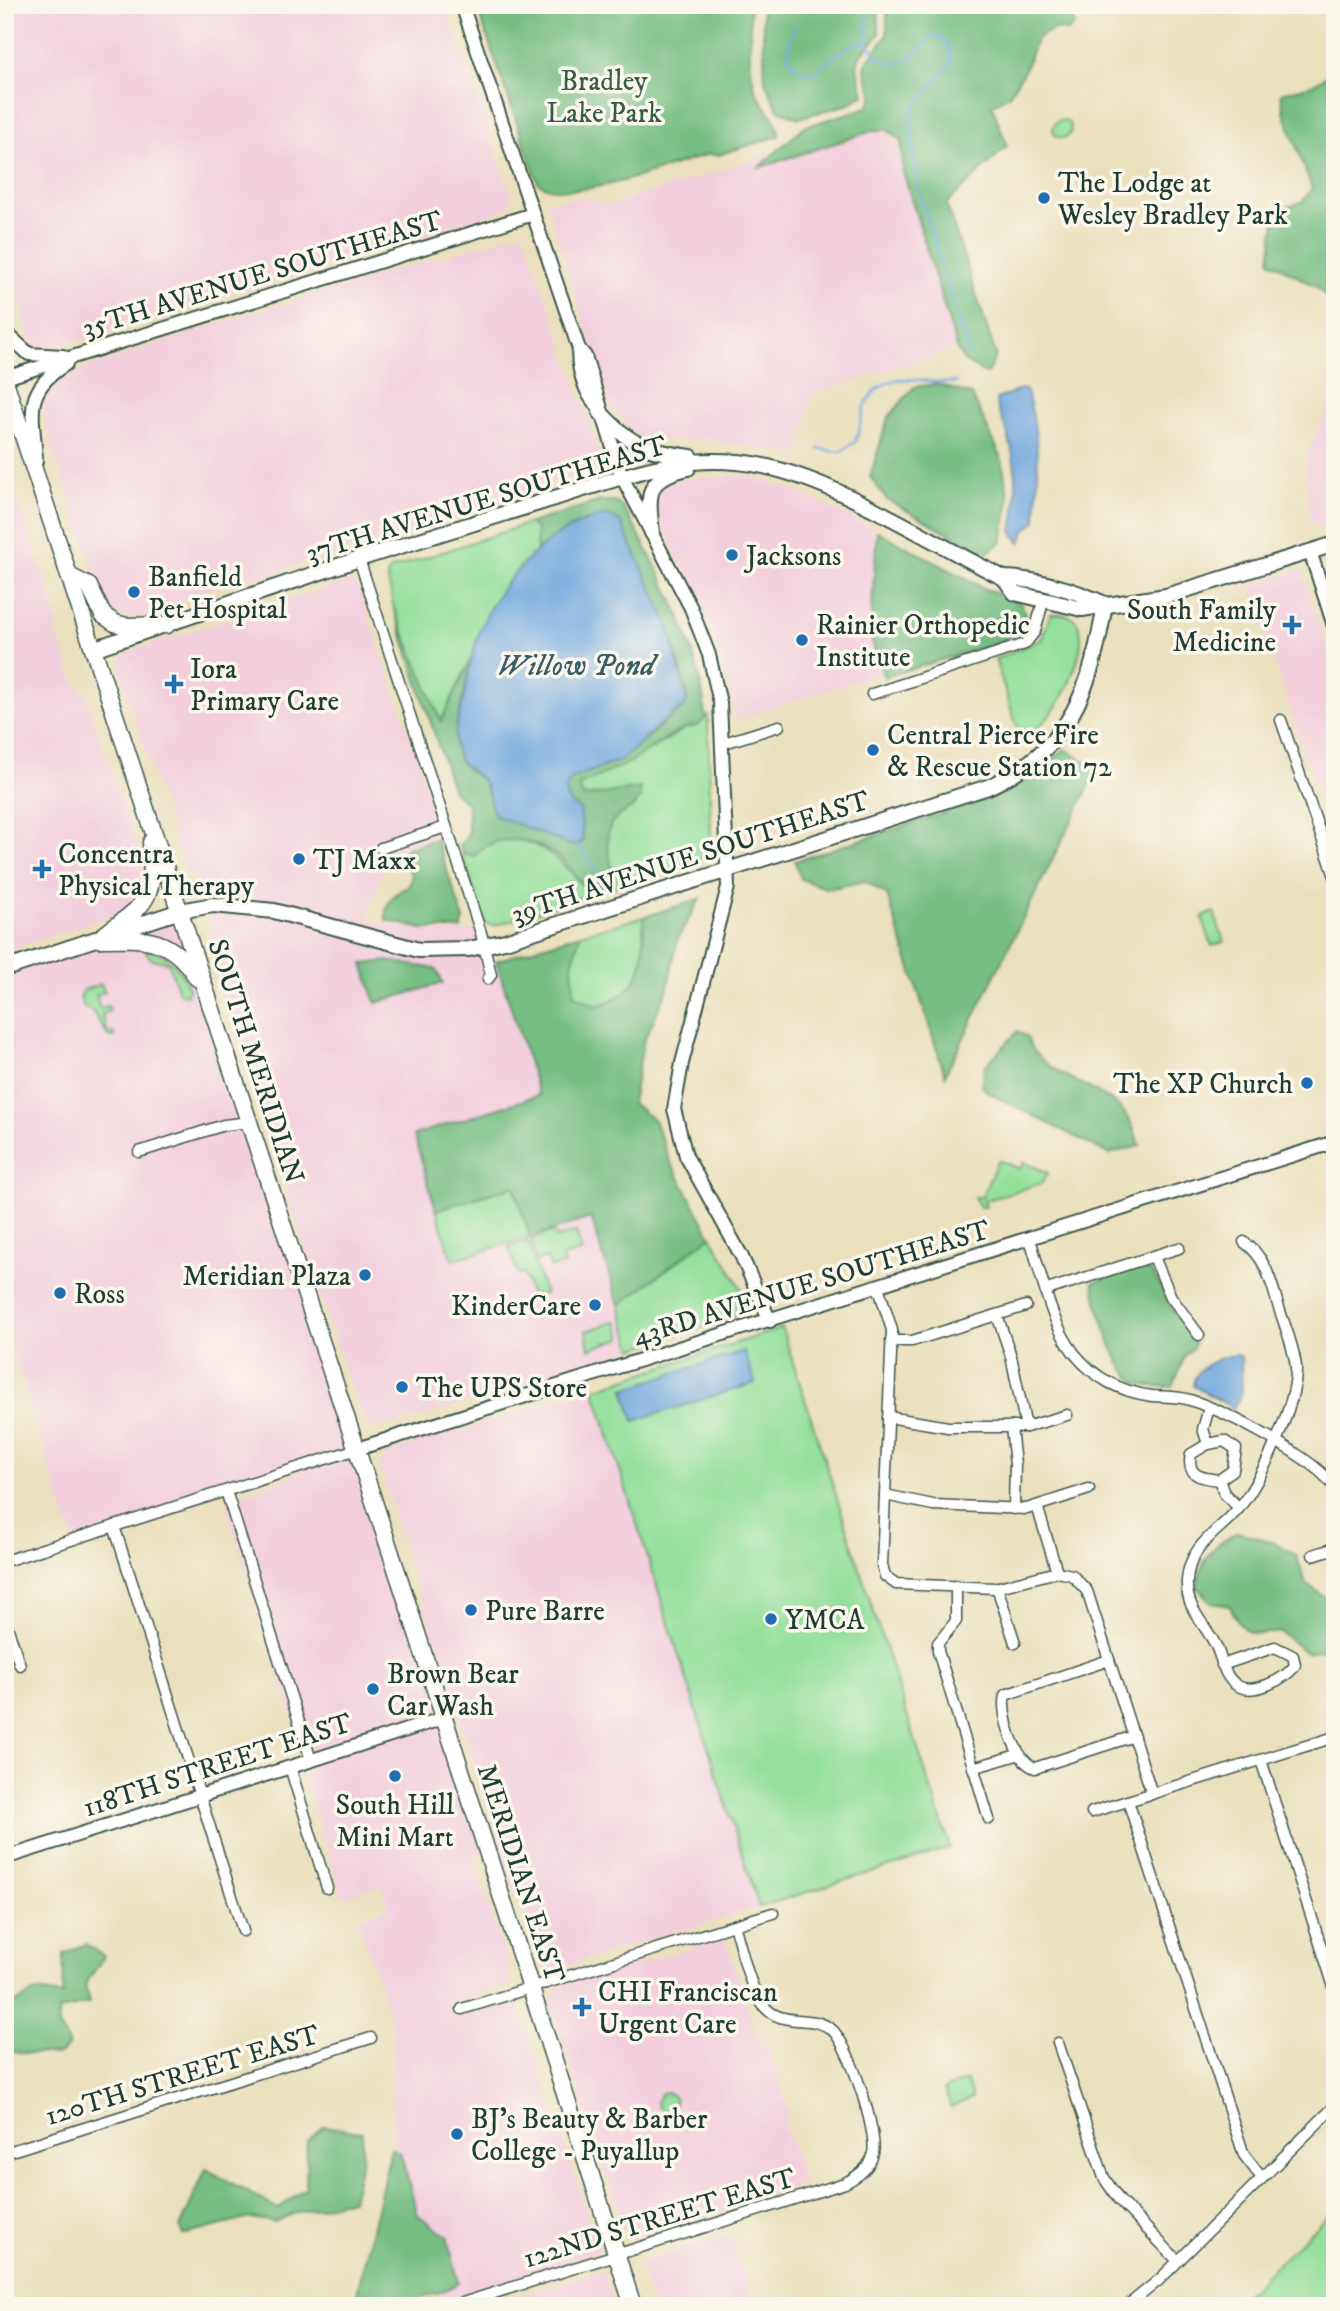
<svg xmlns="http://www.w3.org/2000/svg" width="1340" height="2311" viewBox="0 0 1340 2311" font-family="'IM FELL DW Pica',serif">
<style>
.built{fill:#f3cfde}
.green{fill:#93df9b;stroke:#598e68;stroke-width:2}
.forest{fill:#76be83;stroke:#4a7e5c;stroke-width:2}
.water{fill:#6fa7de;stroke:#477289;stroke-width:2}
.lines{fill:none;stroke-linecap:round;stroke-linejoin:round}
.stream{stroke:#6fa7de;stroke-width:2.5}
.minor-casing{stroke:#3d5549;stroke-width:13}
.tertiary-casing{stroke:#3d5549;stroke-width:16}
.secondary-casing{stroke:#3d5549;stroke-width:18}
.primary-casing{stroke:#3d5549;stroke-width:19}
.minor{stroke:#fff;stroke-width:10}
.tertiary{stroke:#fff;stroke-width:12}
.secondary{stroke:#fff;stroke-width:14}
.primary{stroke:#fff;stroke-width:16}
.poi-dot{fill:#1f6fb2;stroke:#fbf7ec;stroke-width:2.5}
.labels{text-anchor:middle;stroke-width:7;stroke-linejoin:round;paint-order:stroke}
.park-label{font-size:28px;fill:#365d49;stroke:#fbf7ec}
.poi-label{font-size:28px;fill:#1f3d34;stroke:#fbf7ec;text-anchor:start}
.street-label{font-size:28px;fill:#1f3d34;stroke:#fbf7ec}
.water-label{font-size:30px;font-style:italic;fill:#375d67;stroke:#fbf7ec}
</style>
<rect width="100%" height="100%" fill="#fbf7ec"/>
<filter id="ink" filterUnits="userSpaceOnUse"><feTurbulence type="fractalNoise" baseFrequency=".0143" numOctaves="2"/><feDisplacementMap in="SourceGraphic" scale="14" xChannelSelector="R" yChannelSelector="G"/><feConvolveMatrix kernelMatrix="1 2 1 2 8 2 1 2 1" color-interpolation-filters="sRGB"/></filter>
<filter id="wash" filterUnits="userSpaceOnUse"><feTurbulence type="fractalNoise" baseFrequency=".00686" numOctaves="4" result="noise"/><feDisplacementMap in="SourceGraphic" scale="28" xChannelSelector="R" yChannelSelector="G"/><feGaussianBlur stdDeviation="1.57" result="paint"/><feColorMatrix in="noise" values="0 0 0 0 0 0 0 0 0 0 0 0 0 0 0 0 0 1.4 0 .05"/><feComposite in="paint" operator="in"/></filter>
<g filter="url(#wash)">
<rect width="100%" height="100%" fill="#eae0bd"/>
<g class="built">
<polygon points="5,5 445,5 513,200 506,209 104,334 39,350 32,346 24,313 5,265"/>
<polygon points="888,118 962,346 812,394 798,455 704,439 652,441 634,434 611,407 546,201 586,197 607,206"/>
<polygon points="521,233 526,238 600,455 591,470 354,548 242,582 190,593 179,602 137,618 122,616 105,604 47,432 43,403 51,384 91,366 210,326"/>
<polygon points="1335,389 1335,523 1318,527 1309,516 1306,458"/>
<polygon points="5,462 58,621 56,633 75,683 85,695 145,871 140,894 125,911 5,951"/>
<polygon points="747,475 801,493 877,531 870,636 882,672 734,720 724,665 707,616 665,533 654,501 663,485 671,480"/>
<polygon points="1301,569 1335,673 1335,846 1250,586"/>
<polygon points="346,582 355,583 360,591 443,833 390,852 366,919 436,933 484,929 539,1095 452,1260 591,1218 633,1349 396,1425 379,1427 369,1425 365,1419 346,1375 207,942 212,929 205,889 184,868 120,672 121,658 132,650"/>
<polygon points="180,911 487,1851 473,1856 513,1983 450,2003 456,2019 516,1999 600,2251 442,2301 399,2199 393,2175 394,2031 358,1918 389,1908 382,1885 342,1897 299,1760 305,1757 225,1503 342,1455 73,1539 5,1325 5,969"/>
<polygon points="594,1389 759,1907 553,1969 543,1962 533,1928 519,1903 379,1467 384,1455 392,1451"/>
<polygon points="725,1938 754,2029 767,2044 789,2113 784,2122 804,2185 635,2237 624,2229 550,2003 558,1987"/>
<polygon points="730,2234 753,2306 653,2306 639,2263"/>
<polygon points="603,2270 614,2306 488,2306"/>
</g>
<g class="green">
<circle cx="1062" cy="129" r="9"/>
<polygon points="530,523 537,528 537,552 507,583 487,615 472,657 441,722 394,609 387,575 391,569"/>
<path d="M1051 614C1106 608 1072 683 1056 707 1046 721 1035 732 1022 743L995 659 1041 640Z"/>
<path d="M708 715 711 837 708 856 519 918 492 926 485 923 462 853 474 857C507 815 559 855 583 886L575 784 650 750Z"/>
<polygon points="1214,912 1224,942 1212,946 1202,917"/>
<path d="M643 917C645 962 646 990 597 1006L574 996 572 965 580 934Z"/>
<path d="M143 947C167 953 181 966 189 990L186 995 179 993 168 962 151 959Z"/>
<polygon points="101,984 105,992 96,995 100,1008 108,1006 110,1011 102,1014 107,1032 114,1032 113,1037 108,1036 93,1012 83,1006 80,997 84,990"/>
<polygon points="998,1160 1020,1169 1024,1162 1048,1173 1042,1183 984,1201 986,1207 980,1207 974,1197 982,1197"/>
<polygon points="514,1186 530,1237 452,1260 436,1210"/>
<polygon points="554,1231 557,1238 576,1232 582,1251 562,1257 564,1264 551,1268 547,1258 537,1261 531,1240"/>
<polygon points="711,1236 744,1293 744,1309 732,1318 633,1349 619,1305"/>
<polygon points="528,1241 545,1294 531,1296 524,1273 518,1274 509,1247"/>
<polygon points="617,1321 622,1338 589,1349 586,1331"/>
<polygon points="782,1328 950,1848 759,1907 594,1389"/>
<polygon points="967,2081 972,2098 951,2108 944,2089"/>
<circle cx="666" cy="2102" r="9"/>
<polygon points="1335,2208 1335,2253 1326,2262 1335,2269 1335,2297 1326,2306 1234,2306"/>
</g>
<g class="forest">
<path d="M476 5H750C751 32 747 62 755 88 760 105 779 118 779 136L718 155 709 154C672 165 571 206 538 183Z"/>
<polygon points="762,5 878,5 879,35 859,57 857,68 864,94 849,104 799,118 778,110 765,81"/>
<polygon points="887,5 1068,5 1075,25 1068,31 1054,29 1037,38 1025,69 1009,95 992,105 1007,146 946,204 996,355 987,374 964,361 957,349 903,171 901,139 887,130 875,130 758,168 804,127 868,107 873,95 865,71 866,63 887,35"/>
<polygon points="1335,71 1335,285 1327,298 1317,287 1270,261 1276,211 1302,202 1312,189 1284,112 1281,93 1312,85"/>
<polygon points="936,384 972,395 1001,457 1009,499 1002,542 986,553 887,500 870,477 888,418 914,387"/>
<path d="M600 501H613L623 507C658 567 703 649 705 719L697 726 685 728 659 742 631 762 579 785 583 797 640 788C643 809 623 809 613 821 602 835 611 862 614 878 607 885 602 892 592 890 579 886 574 871 565 863 541 840 497 828 474 857L462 853 459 846 468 835V804L453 791 394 609 441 721 472 657 456 728 455 747 466 768 484 782 495 814 569 845H580L583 840 580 809 571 804 566 796V787L573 778 621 760 680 710 688 697 669 626 619 521C592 508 557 535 537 552L536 529 530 523Z"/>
<polygon points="877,531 983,588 1021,603 1025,613 1019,633 998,643 884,677 870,636"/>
<polygon points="1065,749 1086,762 1101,762 945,1075 887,895 865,881 828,889 801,879 795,861 1003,794"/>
<path d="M436 839 464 920 461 929H423L386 920C385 901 393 894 409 886L412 875 403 863 401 854 405 849Z"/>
<path d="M700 899 678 938 667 991 643 1043 632 1103 654 1120 670 1161 711 1236 619 1305 591 1218 530 1237 514 1186 436 1210 414 1135 539 1095 496 961 580 934 572 965 574 995 597 1006C646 990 645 962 643 917Z"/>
<polygon points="388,961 436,969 443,983 376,1003 363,964"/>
<path d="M1018 1031 1027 1037C1041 1079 1101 1082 1127 1116 1133 1124 1136 1136 1140 1146L1109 1154 987 1092 982 1085 985 1066Z"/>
<path d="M1141 1268 1153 1273 1173 1311 1193 1336 1195 1345 1185 1355 1173 1387C1163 1386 1150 1387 1140 1384 1114 1373 1098 1308 1093 1282Z"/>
<path d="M1237 1532 1274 1542 1296 1555 1306 1583 1335 1605V1648L1306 1653 1280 1632C1248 1635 1245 1637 1230 1606L1212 1603 1197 1588C1202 1555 1210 1549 1237 1532Z"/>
<polygon points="86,1944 104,1956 85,1985 89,2003 58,2011 59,2025 69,2045 60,2055 10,2052 5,2045 5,2009 36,1991 63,1995 64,1954"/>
<polygon points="324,2126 362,2132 362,2158 352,2200 298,2212 275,2222 250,2218 183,2235 180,2228 206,2169 278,2209 306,2187 307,2142"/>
<path d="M391 2149 400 2152 418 2215 447 2236 459 2283C426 2302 391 2306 354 2306Z"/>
</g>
<g class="water">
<path d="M1022 389 1026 390C1040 430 1039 479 1036 521L1025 531 1020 543 1012 532C1018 497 1018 469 1008 435 1004 421 997 414 996 399Z"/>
<path d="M608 515 621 523 669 626 687 701 683 708 670 715 621 760 573 778 566 787V796L571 804 580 809 583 840 573 846 496 816C488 805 491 791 483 781 474 769 460 770 456 750 452 733 460 714 464 697 468 675 472 651 480 630 500 579 552 524 608 515Z"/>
<polygon points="744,1351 755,1383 634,1421 624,1389"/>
<path d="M1236 1355 1241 1357 1242 1393 1233 1408 1193 1386C1194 1367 1219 1357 1236 1355Z"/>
</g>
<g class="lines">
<g class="stream">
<path d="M795 28C786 49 782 67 810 73 831 66 844 41 867 41L878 57 894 65 914 56 932 36H939L948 44 952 62 912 110 910 118 918 188 969 354"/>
<polyline points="867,41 867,5"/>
<path d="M819 449 840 452 855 442C861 430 860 416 866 404 890 362 923 387 957 382"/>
<polyline points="580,845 606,888"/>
</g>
</g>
</g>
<g filter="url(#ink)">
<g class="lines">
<defs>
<g id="minor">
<polyline points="359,559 481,933 491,975 488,979"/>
<polyline points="872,694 1025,644 1035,631 1043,602"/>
<polyline points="1281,720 1335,876"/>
<polyline points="724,743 779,726"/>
<polyline points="381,848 446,827"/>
<polyline points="139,1152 224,1125 250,1122"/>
<path d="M1030 1239C1042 1276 1050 1322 1074 1353 1094 1378 1122 1392 1152 1396 1165 1397 1178 1396 1190 1400 1225 1411 1316 1458 1335 1488"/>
<polyline points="1154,1257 1171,1297 1199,1335"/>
<polyline points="878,1286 892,1330 882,1565 885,1576 896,1584 995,1588 1057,1572 1072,1575 1087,1591 1152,1794"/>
<polyline points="1047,1290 1179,1248"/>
<polyline points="997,1315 1011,1356 1026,1427"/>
<polyline points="891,1341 912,1341 1026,1306"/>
<path d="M1209 1408 1203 1429 1208 1444 1191 1454C1186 1476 1201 1478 1219 1480L1224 1493 1239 1508"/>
<polyline points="888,1417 948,1427 1026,1427 1067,1415"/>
<polyline points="1011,1427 1015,1465 1014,1509"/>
<polyline points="1208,1444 1224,1441 1236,1449 1233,1470 1219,1480"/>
<polyline points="226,1491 311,1760"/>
<polyline points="885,1495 933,1505 1027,1509 1089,1489"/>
<polyline points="1037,1506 1057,1572"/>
<polyline points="114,1526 243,1931"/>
<polyline points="1313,1555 1335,1548"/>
<polyline points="5,1561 357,1449"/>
<polyline points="956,1586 956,1621 938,1643 938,1651 989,1819"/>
<polyline points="997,1587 1015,1643"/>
<polyline points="5,1620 20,1665"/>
<path d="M1109 1660 1005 1695C1000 1714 1015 1761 1035 1768L1134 1736"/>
<path d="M1222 1665 1275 1647 1293 1656 1295 1665C1287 1679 1251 1697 1235 1684 1223 1675 1222 1658 1216 1646 1205 1623 1185 1609 1187 1580 1190 1544 1218 1533 1238 1509 1261 1482 1298 1401 1296 1367 1294 1348 1286 1329 1280 1311 1271 1284 1268 1259 1244 1242"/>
<polyline points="1261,1760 1335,1990"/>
<polyline points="290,1767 327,1888"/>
<polyline points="973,1768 1017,1755"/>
<polyline points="1128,1801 1244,2155 1262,2178"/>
<polyline points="1092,1812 1335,1737"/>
<polyline points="462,2009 773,1913"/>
<polyline points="1058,2043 1104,2178 1119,2200 1178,2261"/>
<polyline points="5,2153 371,2038"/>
<path d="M453 2306 845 2183C858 2176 870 2168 873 2153 878 2132 848 2041 831 2029 810 2013 782 2029 763 2005 748 1985 742 1949 734 1925"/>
<polyline points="1127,2306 1159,2280 1335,2106"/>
</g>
<g id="tertiary">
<polyline points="462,5 579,349 585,356 622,477 691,608 709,655 720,703 728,887 682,1063 674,1109 686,1156 741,1255 770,1321"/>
<polyline points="5,332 29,354 63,356"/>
<path d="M579 349C576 364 585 396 598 406"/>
<polyline points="5,378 533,214"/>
<path d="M36 461C34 415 21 392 66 364"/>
<polyline points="1310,551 1335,629"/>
<polyline points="357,1449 1335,1142"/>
<polyline points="5,1858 444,1718"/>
</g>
<g id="secondary">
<path d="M600 412C631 446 646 451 691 457"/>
<path d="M652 533C648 495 644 478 688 468"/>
<polyline points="1004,578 1015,593 1082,609 1166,596 1335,544"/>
<path d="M93 649 359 559 622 477C659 465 697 458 737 462 822 469 925 540 1004 578 1037 579 1074 590 1105 604"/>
<path d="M5 969 180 911 213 905 274 911 419 950 469 949 505 941 988 787C1071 749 1091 689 1105 604"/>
</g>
<g id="primary">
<polyline points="5,381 405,1596 633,2306"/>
<polyline points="69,576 89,586 103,615 115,623 126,626 167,625"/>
<path d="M99 939C146 902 155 905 151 842"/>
<path d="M99 939C144 938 171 936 197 978"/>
</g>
</defs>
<use href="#minor" class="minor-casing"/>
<use href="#tertiary" class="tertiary-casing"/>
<use href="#secondary" class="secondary-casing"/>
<use href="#primary" class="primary-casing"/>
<use href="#minor" class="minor"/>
<use href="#tertiary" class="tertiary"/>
<use href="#secondary" class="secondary"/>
<use href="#primary" class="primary"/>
</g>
</g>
<g class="poi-dot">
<circle cx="1044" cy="198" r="7"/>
<circle cx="732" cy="555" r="7"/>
<circle cx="134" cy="592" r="7"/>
<path d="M1288.5 614.5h7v7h7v7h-7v7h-7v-7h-7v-7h7z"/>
<circle cx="802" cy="640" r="7"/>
<path d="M170.5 673.5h7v7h7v7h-7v7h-7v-7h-7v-7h7z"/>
<circle cx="873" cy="750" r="7"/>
<circle cx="299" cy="859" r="7"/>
<path d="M38.5 858.5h7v7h7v7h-7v7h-7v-7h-7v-7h7z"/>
<circle cx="1307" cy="1083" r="7"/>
<circle cx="365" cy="1275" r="7"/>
<circle cx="60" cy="1293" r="7"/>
<circle cx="595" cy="1305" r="7"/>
<circle cx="402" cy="1387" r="7"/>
<circle cx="471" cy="1610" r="7"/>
<circle cx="771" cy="1619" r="7"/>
<circle cx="373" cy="1689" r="7"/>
<circle cx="395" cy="1776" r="7"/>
<path d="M578.5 1996.5h7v7h7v7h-7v7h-7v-7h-7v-7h7z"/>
<circle cx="457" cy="2134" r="7"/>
</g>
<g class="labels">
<g class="park-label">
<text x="604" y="90">Bradley<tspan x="604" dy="32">Lake Park</tspan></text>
</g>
<g class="poi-label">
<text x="1058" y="192">The Lodge at<tspan x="1058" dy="32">Wesley Bradley Park</tspan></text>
<text x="746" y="565">Jacksons</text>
<text x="148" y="586">Banfield<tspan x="148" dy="32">Pet Hospital</tspan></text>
<text x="1276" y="619" text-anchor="end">South Family<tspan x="1276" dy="32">Medicine</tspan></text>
<text x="816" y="634">Rainier Orthopedic<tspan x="816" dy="32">Institute</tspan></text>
<text x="190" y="678">Iora<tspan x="190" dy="32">Primary Care</tspan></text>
<text x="887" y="744">Central Pierce Fire<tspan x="887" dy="32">&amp; Rescue Station 72</tspan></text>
<text x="58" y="863">Concentra<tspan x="58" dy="32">Physical Therapy</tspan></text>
<text x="313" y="869">TJ Maxx</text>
<text x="1293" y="1093" text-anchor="end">The XP Church</text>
<text x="351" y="1285" text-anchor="end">Meridian Plaza</text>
<text x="74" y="1303">Ross</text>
<text x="581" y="1315" text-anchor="end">KinderCare</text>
<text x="416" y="1397">The UPS Store</text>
<text x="485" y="1620">Pure Barre</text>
<text x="785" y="1629">YMCA</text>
<text x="387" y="1683">Brown Bear<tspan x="387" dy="32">Car Wash</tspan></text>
<text x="395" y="1814" text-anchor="middle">South Hill<tspan x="395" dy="32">Mini Mart</tspan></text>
<text x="598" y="2001">CHI Franciscan<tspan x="598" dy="32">Urgent Care</tspan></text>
<text x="471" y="2128">BJ's Beauty &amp; Barber<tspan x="471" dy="32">College - Puyallup</tspan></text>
</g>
<g class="street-label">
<text transform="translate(262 273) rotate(-17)" y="10">35TH AVENUE SOUTHEAST</text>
<text transform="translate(486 498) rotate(-17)" y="10">37TH AVENUE SOUTHEAST</text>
<text transform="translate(690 856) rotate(-18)" y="10">39TH AVENUE SOUTHEAST</text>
<text transform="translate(257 1061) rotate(72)" y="10">SOUTH MERIDIAN</text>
<text transform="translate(811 1282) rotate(-17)" y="10">43RD AVENUE SOUTHEAST</text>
<text transform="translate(217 1764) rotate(-18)" y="10">118TH STREET EAST</text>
<text transform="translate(522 1873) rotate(72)" y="10">MERIDIAN EAST</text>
<text transform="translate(182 2074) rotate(-17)" y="10">120TH STREET EAST</text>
<text transform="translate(659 2217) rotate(-17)" y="10">122ND STREET EAST</text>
</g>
<g class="water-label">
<text x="576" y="675">Willow Pond</text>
</g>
</g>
<rect width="1340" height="2311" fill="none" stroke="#fbf7ec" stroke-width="28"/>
</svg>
